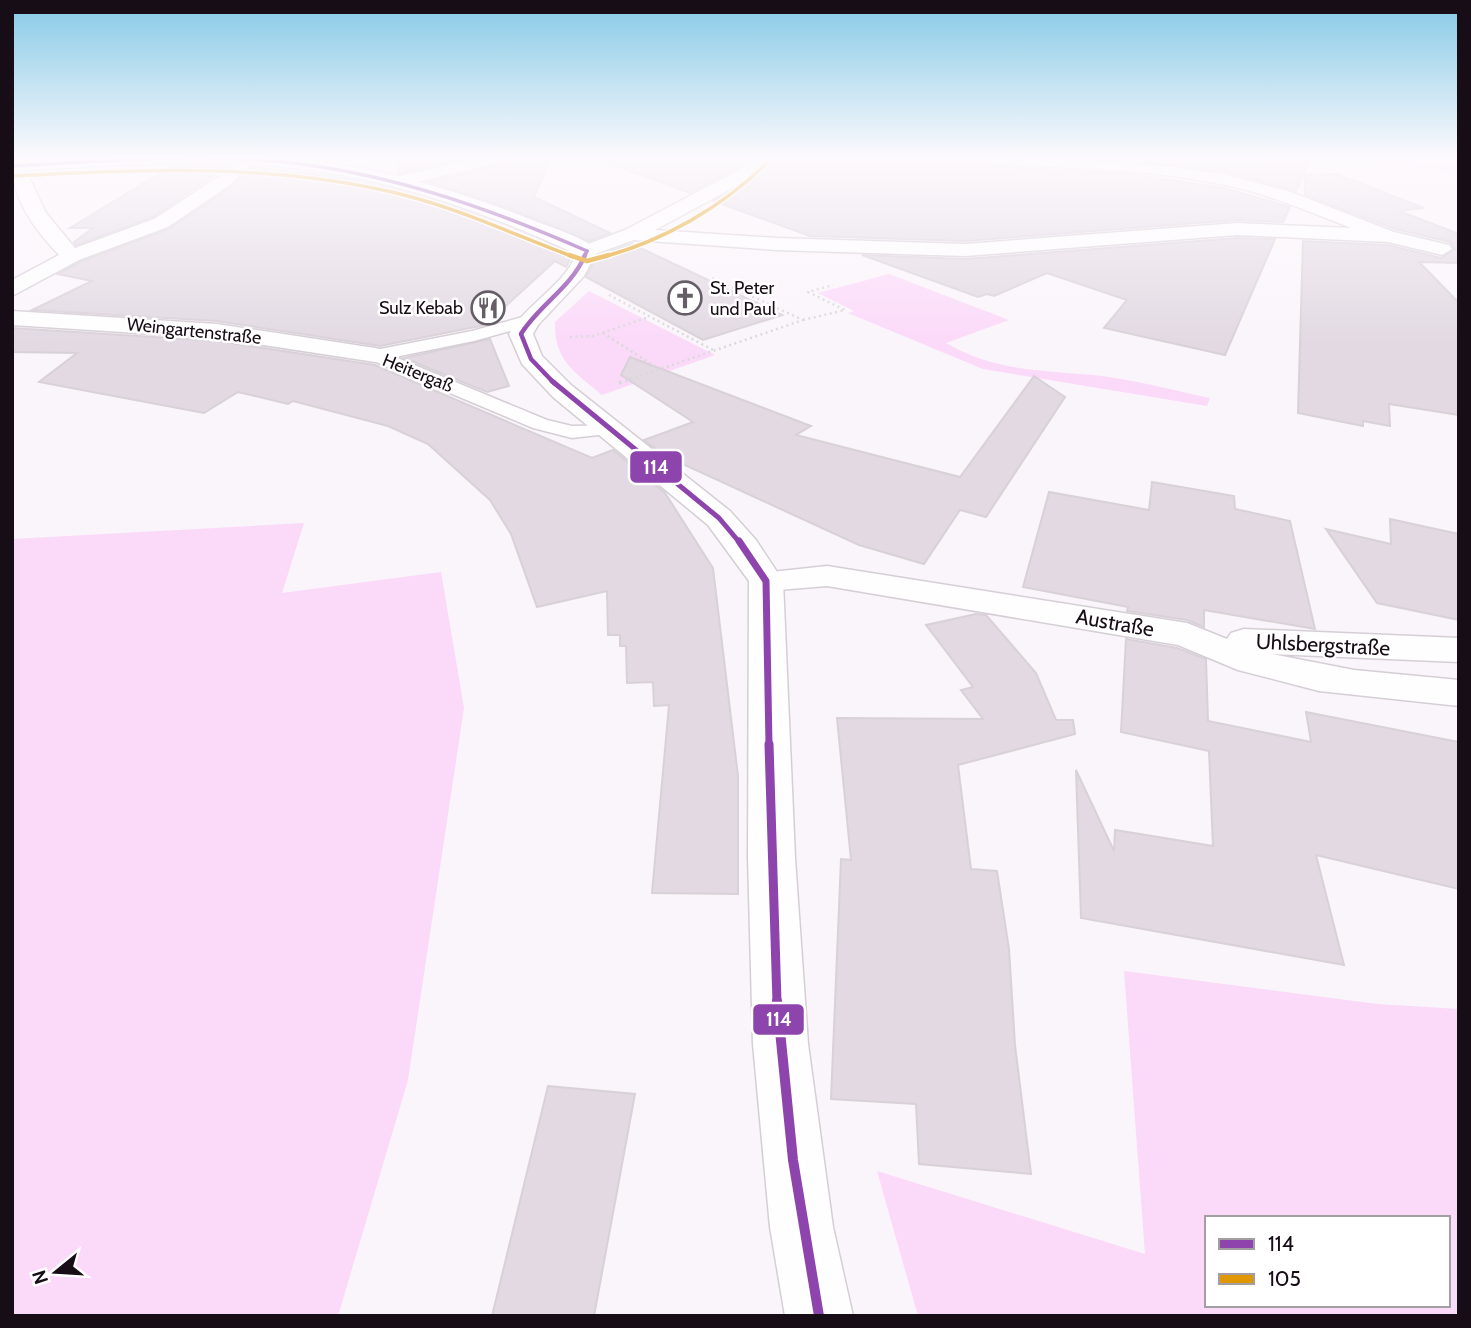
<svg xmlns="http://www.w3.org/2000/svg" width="1471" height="1328" viewBox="0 0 1471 1328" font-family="Cabin,sans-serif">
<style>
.green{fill:#fbd9f9;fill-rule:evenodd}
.building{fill:#e2d9e2;stroke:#d9d1d8;stroke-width:2}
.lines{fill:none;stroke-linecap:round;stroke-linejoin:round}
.lane-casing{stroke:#d6ced6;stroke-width:3}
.street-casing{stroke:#d6ced6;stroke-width:3}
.secondary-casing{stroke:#d6ced6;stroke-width:3}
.path-far2{stroke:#dad8da;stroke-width:2;stroke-dasharray:2 2.5;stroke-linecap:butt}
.path-far1{stroke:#dad8da;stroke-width:2.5;stroke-dasharray:2 3.5;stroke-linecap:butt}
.path{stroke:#dad8da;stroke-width:3.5;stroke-dasharray:2.5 4.5;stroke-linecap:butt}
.lane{fill:#fefefe;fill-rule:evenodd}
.street{fill:#fefefe;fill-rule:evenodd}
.secondary{fill:#fefefe;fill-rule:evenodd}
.bus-1-far5-casing{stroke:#fff;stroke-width:6}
.bus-1-far4-casing{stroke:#fff;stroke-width:8}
.bus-1-far3-casing{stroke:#fff;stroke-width:10}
.bus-1-far2-casing{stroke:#fff;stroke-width:12}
.bus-1-far1-casing{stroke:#fff;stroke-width:14}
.bus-1-casing{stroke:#fff;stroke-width:16}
.bus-2-far1-casing{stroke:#fff;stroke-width:6}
.bus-2-casing{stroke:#fff;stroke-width:8}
.bus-1-far5{stroke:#8e44ad;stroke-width:3.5}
.bus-1-far4{stroke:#8e44ad;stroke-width:4.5}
.bus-1-far3{stroke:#8e44ad;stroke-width:5}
.bus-1-far2{stroke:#8e44ad;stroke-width:7}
.bus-1-far1{stroke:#8e44ad;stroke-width:9}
.bus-1{stroke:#8e44ad;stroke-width:10}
.bus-2-far1{stroke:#e19702;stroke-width:3.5}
.bus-2{stroke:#e19702;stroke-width:4.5}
.labels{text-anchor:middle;stroke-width:5;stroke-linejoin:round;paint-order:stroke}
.far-poi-label{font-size:18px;fill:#170d16;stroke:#fff;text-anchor:start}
.far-street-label{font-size:18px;fill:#170d16;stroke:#fff}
.street-label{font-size:21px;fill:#170d16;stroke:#fff}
.line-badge{stroke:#fff;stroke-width:2.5}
.badge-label{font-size:19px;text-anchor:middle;font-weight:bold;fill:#fff}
</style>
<rect width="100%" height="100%" fill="#faf5fa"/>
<g class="green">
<polygon points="1357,157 1459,157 1459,171 1410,168"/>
<path d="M889 274 1009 320 946 343C994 371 1039 370 1093 375 1132 379 1171 390 1210 398L1207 406 983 369 848 313 854 311 818 293Z"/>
<path d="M589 291 715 355 602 395C575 372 554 361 555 322Z"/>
<polygon points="304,523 282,593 441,572 464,708 408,1080 338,1316 12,1316 12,539"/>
<path d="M1124 971 1377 1004 1459 1009V1316H918L877 1171 1145 1254ZM1207 1218H1448V1305H1207Z"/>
</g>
<g class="building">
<polygon points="399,157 472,157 398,174"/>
<polygon points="514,157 551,157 534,197 610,233 589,241 506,207 429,182 510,163"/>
<polygon points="607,157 747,157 739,167 690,193 606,162"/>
<polygon points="769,157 915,157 956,160 965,165 1129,174 1224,188 1290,207 1283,222 1237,220 965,241 810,236 713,201 754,179"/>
<polygon points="1139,157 1264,157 1273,160 1311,157 1296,191 1228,172 1152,163"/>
<polygon points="172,166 227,166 153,217 76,245 74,242 93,228 70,228"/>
<polygon points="252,167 342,178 402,192 472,214 572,255 566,267 555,261 485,325 380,346 217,321 32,310 92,281 58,274 80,262 169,229 231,187"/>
<polygon points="1336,174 1424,208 1399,211 1459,234 1459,263 1419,262 1459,303 1459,415 1389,404 1390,426 1363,421 1363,426 1298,413 1303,241 1388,245 1441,258 1455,249 1450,242 1395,229 1305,195 1305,175"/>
<polygon points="1237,238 1275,239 1225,355 1104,328 1127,300 1047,273 994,296 987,294 978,297 862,255 965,259"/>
<polygon points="632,244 782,315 703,340 586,277 597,256"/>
<polygon points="12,328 217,341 375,365 592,458 613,450 665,493 713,568 738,776 738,894 652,893 669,705 654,706 653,682 627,683 626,646 620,646 620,635 608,635 607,591 537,607 511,534 490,500 428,444 388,426 293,401 288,404 238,392 204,413 39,382 77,353 12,352"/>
<polygon points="490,339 509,386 487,392 404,358"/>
<polygon points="630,357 811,426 796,435 960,477 1034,376 1065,397 986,517 960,510 924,564 859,545 665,456 644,440 693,422 621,375"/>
<polygon points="1152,482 1234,496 1235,509 1290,521 1315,629 1204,610 1204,627 1187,620 1127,611 1128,607 1023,587 1049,492 1149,510"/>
<polygon points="1390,519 1459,534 1459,620 1377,603 1326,529 1391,544"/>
<polygon points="976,614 986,615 1036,673 1056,720 1073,720 1075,734 958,765 971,869 997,871 1009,949 1015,1045 1031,1174 919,1164 916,1104 831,1099 841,859 851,860 837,718 983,719 961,690 973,687 926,625"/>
<polygon points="1126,639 1177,648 1206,659 1208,721 1311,742 1306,712 1459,742 1459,889 1316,855 1344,965 1081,918 1076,770 1114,851 1115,830 1213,846 1209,751 1121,732"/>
<polygon points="548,1086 635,1094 594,1316 492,1316"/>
</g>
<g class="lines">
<defs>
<polygon id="lane" points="526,316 532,317 535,321 532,325 474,341 395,357 547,420 572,426 616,425 619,429 616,433 572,438 533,428 369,359 366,355 375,350 472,331"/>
<g id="street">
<path d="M242 157H259L230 185 168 227 79 260 12 296V280L59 255C34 229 12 199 12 162H22L46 213 75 248 154 219 218 177Z"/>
<polygon points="483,157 511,157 509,160 401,186 392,181 395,177"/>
<path d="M750 157H766L753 177 655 230 777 238 965 244 1237 223 1351 228C1310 212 1269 194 1225 185 1143 167 1050 168 965 162L957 157H1030L1176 167 1227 175 1291 192 1394 232 1449 245 1452 249 1442 255 1388 242 1237 235 965 256 777 250 634 240 587 257 577 251 580 247 625 230 741 169Z"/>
<polygon points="12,311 217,324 375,348 384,350 387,355 384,360 375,362 217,338 12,325"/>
<polygon points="827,566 1187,623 1227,639 1231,633 1244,629 1459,638 1459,662 1272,654 1354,670 1459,680 1459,706 1319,691 1238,670 1178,645 827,586 766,591 754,588 749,581 754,574"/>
</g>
<path id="secondary" d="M89 157C153 157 218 152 282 157 368 164 455 189 535 221 550 227 589 239 597 251L584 276 538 325 533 334 542 356 571 385 730 511 756 540 783 581 795 858 808 1044 833 1227 853 1316H785L770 1227 753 1044 748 858 749 581 708 525 553 397 522 364 509 334C526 304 566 284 576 254 486 212 392 179 293 168 200 157 105 166 12 171V161Z"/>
</defs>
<use href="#lane" class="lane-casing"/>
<use href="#street" class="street-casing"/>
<use href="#secondary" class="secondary-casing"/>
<polyline class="path-far2" points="1387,157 1459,174"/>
<g class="path-far1">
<polyline points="609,295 713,350"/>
<polyline points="803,320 845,310 808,292 833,285"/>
<polyline points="603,333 659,369"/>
<polyline points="570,337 593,336 649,317"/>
<polyline points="620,383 803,320 712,278"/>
</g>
<polyline class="path" points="619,383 625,381"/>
<use href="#lane" class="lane"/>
<use href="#street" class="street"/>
<use href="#secondary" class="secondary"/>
<defs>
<g id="bus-1-far5">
<path d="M12 166C105 161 200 152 293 163 396 175 493 210 587 251"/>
<polyline points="584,257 587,251"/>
</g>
<path id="bus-1-far4" d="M554 383 531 359 521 334C539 305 572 287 585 255"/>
<polyline id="bus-1-far3" points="552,381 719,518 740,543"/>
<polyline id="bus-1-far2" points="739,541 766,581 769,745"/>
<polyline id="bus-1-far1" points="769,744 777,1002"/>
<polyline id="bus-1" points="777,1001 793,1160 819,1316"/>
<g id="bus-2-far1">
<path d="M13 176C144 169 276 163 404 195 463 210 517 236 574 257"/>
<path d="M603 257C663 241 722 207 766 164"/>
</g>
<polyline id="bus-2" points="569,255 587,261 609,255"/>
</defs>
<use href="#bus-1-far5" class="bus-1-far5-casing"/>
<use href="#bus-1-far4" class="bus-1-far4-casing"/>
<use href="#bus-1-far3" class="bus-1-far3-casing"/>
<use href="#bus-1-far2" class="bus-1-far2-casing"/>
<use href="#bus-1-far1" class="bus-1-far1-casing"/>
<use href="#bus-1" class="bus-1-casing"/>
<use href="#bus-2-far1" class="bus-2-far1-casing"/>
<use href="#bus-2" class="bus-2-casing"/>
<use href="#bus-1-far5" class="bus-1-far5"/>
<use href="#bus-1-far4" class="bus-1-far4"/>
<use href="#bus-1-far3" class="bus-1-far3"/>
<use href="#bus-1-far2" class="bus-1-far2"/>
<use href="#bus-1-far1" class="bus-1-far1"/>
<use href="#bus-1" class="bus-1"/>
<use href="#bus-2-far1" class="bus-2-far1"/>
<use href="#bus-2" class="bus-2"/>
</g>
<linearGradient id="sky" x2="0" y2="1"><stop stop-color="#85c9e6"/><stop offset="0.46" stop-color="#fdfafd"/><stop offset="1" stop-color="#fdfafd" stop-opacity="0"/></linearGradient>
<rect width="1471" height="343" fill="url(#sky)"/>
<defs>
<symbol id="church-ring" viewBox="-11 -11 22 22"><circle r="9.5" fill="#fff" stroke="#665e66" stroke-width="1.5"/><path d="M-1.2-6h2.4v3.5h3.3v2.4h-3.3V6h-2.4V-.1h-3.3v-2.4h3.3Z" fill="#665e66"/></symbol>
<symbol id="restaurant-ring" viewBox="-11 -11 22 22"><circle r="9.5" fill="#fff" stroke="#665e66" stroke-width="1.5"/><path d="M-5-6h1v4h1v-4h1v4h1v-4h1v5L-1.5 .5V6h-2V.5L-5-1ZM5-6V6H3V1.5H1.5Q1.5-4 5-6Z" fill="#665e66"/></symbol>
</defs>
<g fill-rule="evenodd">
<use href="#church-ring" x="666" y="279" width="38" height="38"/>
<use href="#restaurant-ring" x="469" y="289" width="38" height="38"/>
</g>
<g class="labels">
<g class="far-poi-label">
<text x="710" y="294">St. Peter<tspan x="710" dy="21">und Paul</tspan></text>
<text x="463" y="314" text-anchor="end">Sulz Kebab</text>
</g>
<g class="far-street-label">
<text transform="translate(194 331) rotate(6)" y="6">Weingartenstraße</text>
<text transform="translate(418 373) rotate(22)" y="6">Heitergaß</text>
</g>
<g class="street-label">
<text transform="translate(1115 623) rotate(10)" y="7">Austraße</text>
<text transform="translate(1323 645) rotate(3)" y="7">Uhlsbergstraße</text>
</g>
</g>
<g class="line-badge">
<rect x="629" y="450" width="54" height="34" rx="7" fill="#8e44ad"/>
<rect x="752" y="1003" width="53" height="33" rx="7" fill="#8e44ad"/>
</g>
<g class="badge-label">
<text x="656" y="474">114</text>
<text x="779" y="1026">114</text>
</g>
<rect width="1471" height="1328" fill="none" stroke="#170d16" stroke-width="28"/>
<rect x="1205" y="1216" width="245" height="91" fill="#ffffff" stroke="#a29ea2" stroke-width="2"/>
<rect x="1219" y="1239" width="35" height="10" fill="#8e44ad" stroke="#a29ea2" stroke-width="2"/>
<text x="1268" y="1251" font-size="21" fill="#170d16">114</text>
<rect x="1219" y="1274" width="35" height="10" fill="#e19702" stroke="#a29ea2" stroke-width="2"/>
<text x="1268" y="1286" font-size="21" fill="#170d16">105</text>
<g transform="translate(56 1272) rotate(252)" stroke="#ffffff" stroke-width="5" paint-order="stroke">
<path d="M0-5L12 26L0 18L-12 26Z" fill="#170d16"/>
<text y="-10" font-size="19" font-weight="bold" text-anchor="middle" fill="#170d16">N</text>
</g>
</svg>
